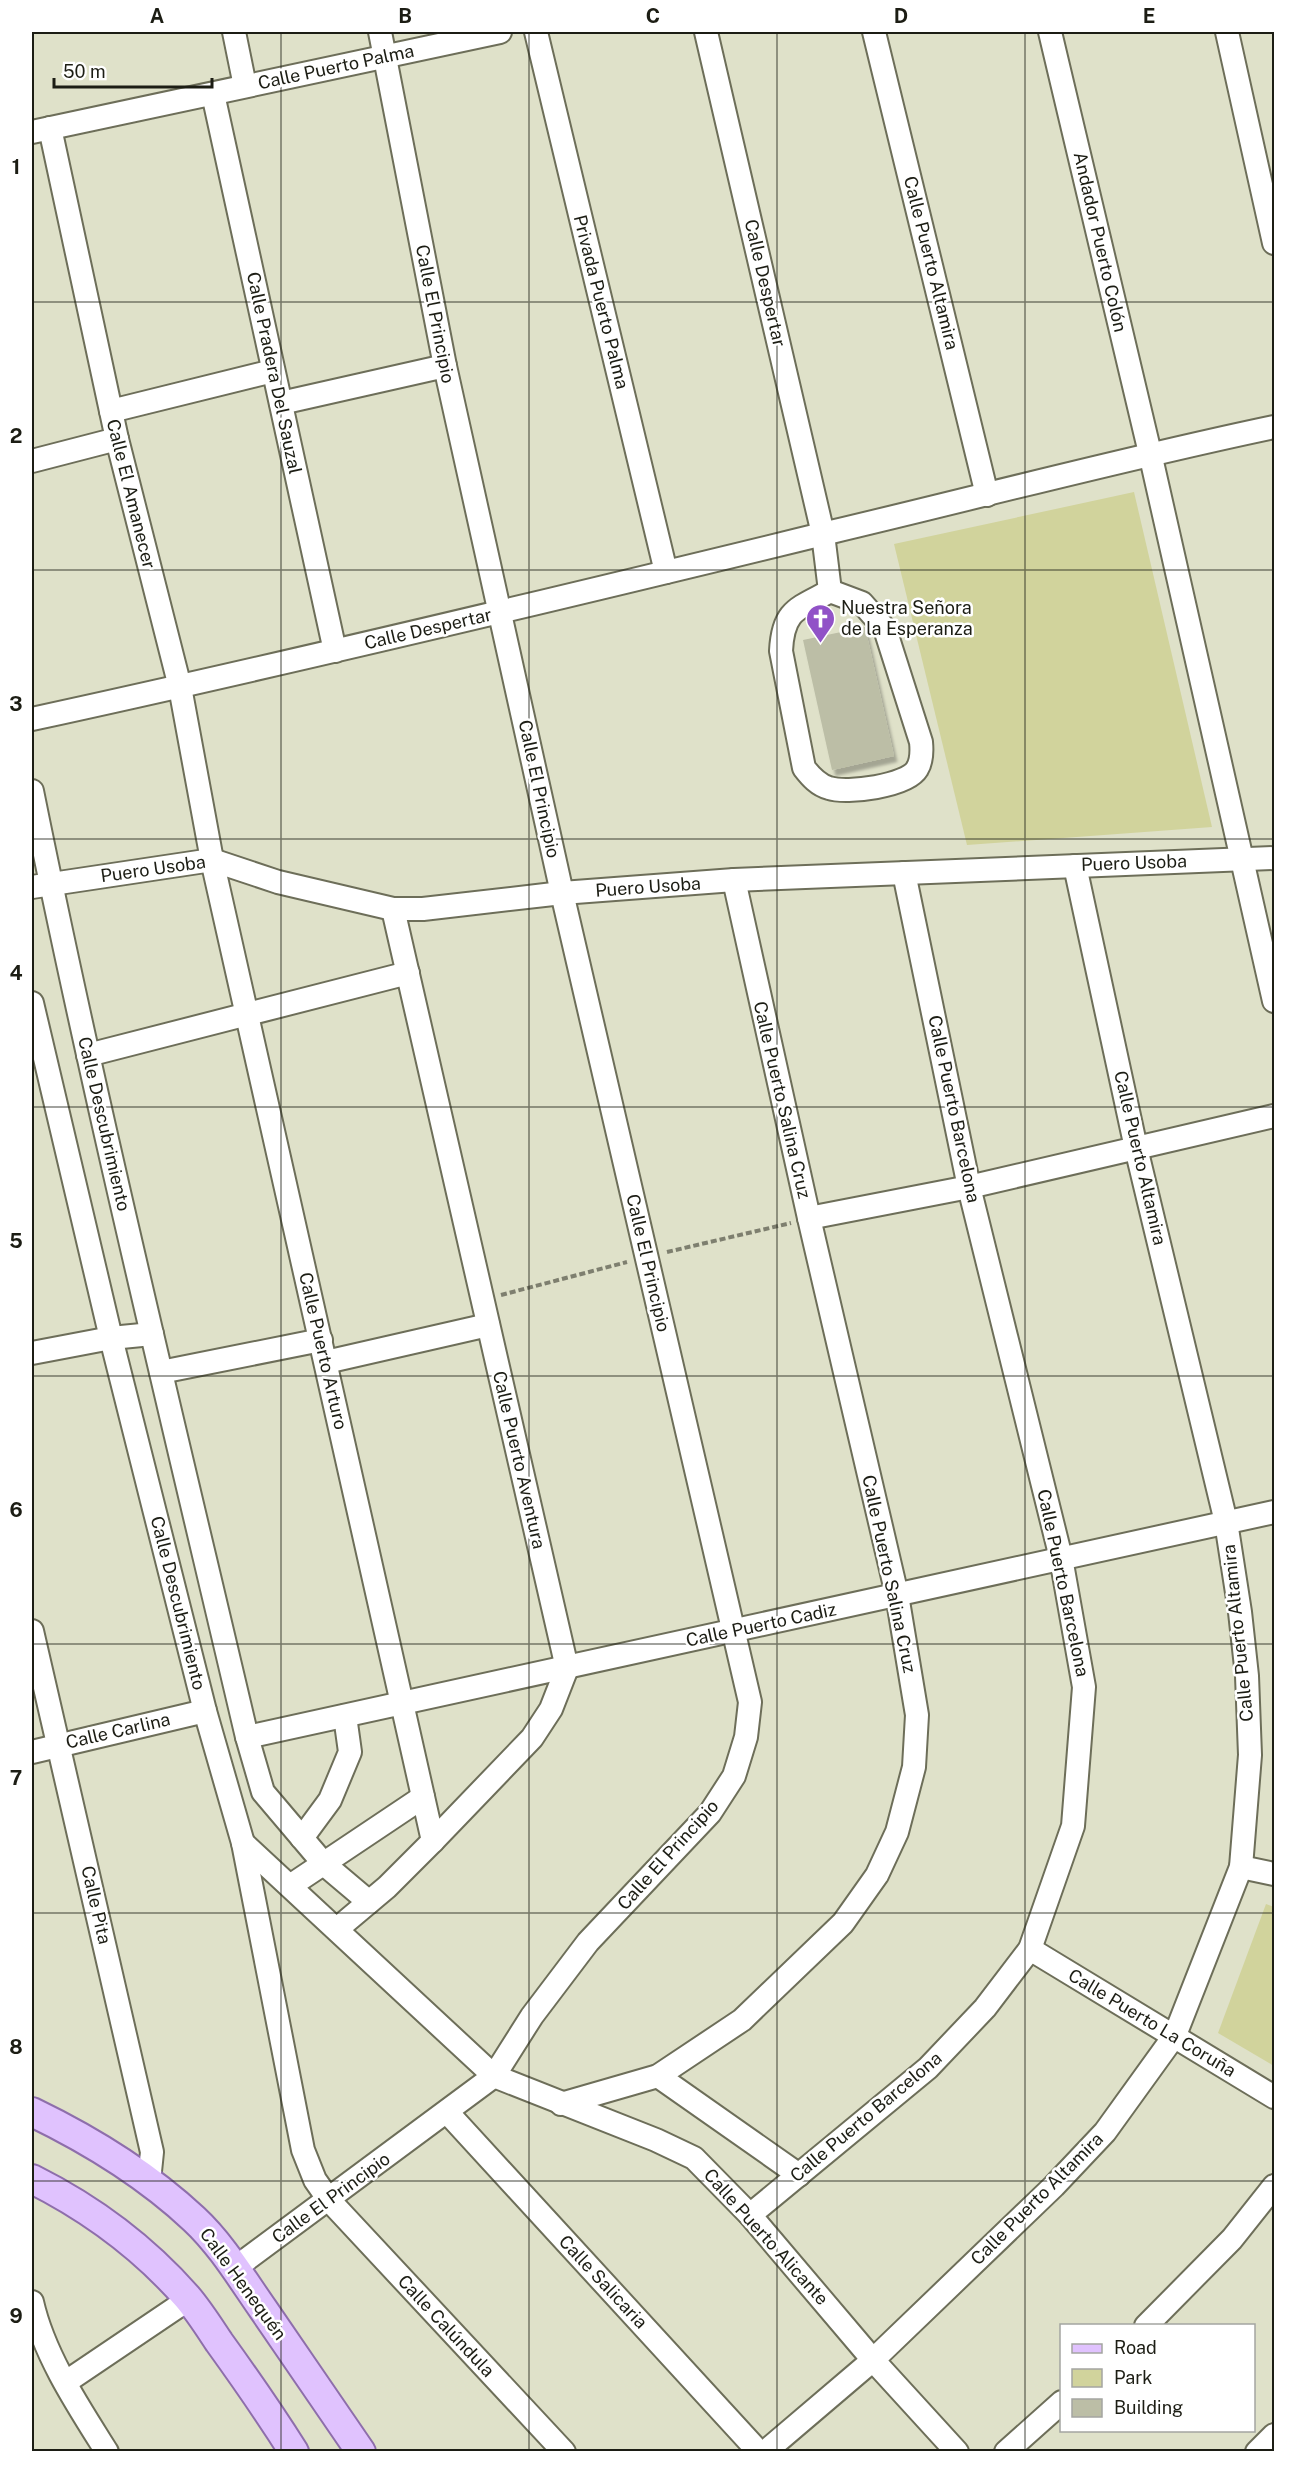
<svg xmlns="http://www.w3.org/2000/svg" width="1306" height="2483" viewBox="0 0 1306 2483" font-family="'Public Sans',sans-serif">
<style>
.green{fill:#d1d39c}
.building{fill:#bcbea6;filter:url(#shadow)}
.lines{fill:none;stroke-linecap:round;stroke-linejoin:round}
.minor-casing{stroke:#6d6e59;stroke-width:26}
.major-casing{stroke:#8e6eab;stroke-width:32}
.path{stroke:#7e7f6f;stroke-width:4;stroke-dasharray:6 3;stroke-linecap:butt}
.minor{stroke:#fff;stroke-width:22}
.major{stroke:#e0c2fe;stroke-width:28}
.grid{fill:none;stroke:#1c1d14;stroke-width:1.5;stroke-opacity:0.55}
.labels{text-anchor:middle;stroke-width:5;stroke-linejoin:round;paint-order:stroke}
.street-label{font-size:18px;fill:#1c1d14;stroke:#fff}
.poi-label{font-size:18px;fill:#1c1d14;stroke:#fff;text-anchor:start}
.neatline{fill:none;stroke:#1c1d14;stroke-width:2}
.grid-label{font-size:20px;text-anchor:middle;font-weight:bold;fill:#1c1d14}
</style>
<defs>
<filter id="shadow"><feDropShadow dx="3.5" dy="6" stdDeviation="1.5" flood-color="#0004"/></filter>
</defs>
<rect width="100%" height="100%" fill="#dfe1c9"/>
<g class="green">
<polygon points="1134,492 1212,827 967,845 894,544"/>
<polygon points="1266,1904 1274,1907 1274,2066 1218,2033"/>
</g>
<polygon class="building" points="865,627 894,756 832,770 803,640"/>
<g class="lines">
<defs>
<g id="minor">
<polyline points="234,32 245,86"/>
<polyline points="536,32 666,572"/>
<polyline points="706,32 823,534 830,591"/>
<polyline points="874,32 987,495"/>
<polyline points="1050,32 1150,453 1274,1001"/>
<polyline points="1227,32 1274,243"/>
<polyline points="213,94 335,651"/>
<polyline points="50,128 117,439 180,687 212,860 433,1841"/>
<polyline points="32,132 500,32"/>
<polyline points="281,403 445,366"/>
<polyline points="111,411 273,371"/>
<polyline points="32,461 117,439"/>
<path d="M830 591 862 603 885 629 921 742C922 752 922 761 917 769 907 786 847 794 829 788 818 785 811 777 804 768L781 651C783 610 797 609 830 591Z"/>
<path d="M32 719C299 661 565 597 831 532 979 497 1126 458 1274 427"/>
<path d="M32 791C96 1108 173 1422 247 1737L263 1792 324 1864 369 1902"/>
<polyline points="32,887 212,860 278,882 393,909 423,909 562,893 734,880 1274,858"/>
<polyline points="32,1003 111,1338 205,1711 243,1843 303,2150 315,2180 329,2200 564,2452"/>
<polyline points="88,1055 408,973"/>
<polyline points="809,1218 969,1187 1274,1116"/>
<polyline points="32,1353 111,1338 152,1334"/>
<polyline points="326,1362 488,1325"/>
<polyline points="161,1372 321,1340"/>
<polyline points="32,1631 152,2152 149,2181"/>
<polyline points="247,1737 1274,1512"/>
<polyline points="32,1752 205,1711"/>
<polyline points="302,1838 330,1800 350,1752 345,1716"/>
<polyline points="243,1843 494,2076 656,2140 694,2158 750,2215 873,2360 957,2452"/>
<polyline points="1241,1867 1274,1874"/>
<polyline points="290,1886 423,1797"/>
<polyline points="337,1929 387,1887 433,1841 532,1738 551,1709 567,1668 393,909"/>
<polyline points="1030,1949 1274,2097"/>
<polyline points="658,2076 799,2175"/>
<polyline points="561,2104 658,2076 742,2020 843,1923 877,1875 897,1832 914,1767 917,1715 897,1595 809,1218 734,880"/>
<polyline points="447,2112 759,2452"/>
<polyline points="750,2215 928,2068 985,2008 1030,1949 1073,1826 1084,1687 1061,1558 969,1187 904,873"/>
<polyline points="235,2268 494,2076 532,2016 588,1942 710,1813 734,1776 746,1737 750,1702 562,893 445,366 380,32"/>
<path d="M32 2302C44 2355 78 2406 107 2452"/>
<polyline points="1146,2326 1232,2239 1274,2186"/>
<polyline points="66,2382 189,2299"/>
<polyline points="765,2452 873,2360 1054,2186 1105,2132 1175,2035 1241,1867 1250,1755 1247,1676 1240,1612 1226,1522 1136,1148 1075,866"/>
<polyline points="1006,2452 1062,2402"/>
<polyline points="1257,2452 1274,2435"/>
</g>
<g id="major">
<path d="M32 2112C90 2140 146 2174 194 2219 221 2244 242 2279 263 2309 296 2357 328 2404 361 2452"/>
<path d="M32 2179C90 2208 144 2248 187 2297 199 2311 209 2327 219 2342 245 2378 270 2414 294 2452"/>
</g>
</defs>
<use href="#minor" class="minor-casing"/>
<use href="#major" class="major-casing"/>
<g class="path">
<polyline points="667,1252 791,1223"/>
<polyline points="501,1295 627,1262"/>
</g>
<use href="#minor" class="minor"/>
<use href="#major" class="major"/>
</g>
<path class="grid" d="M281 32V2452M529 32V2452M777 32V2452M1025 32V2452M32 302H1274M32 570H1274M32 839H1274M32 1107H1274M32 1376H1274M32 1644H1274M32 1913H1274M32 2181H1274"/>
<defs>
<symbol id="church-pin" viewBox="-11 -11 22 30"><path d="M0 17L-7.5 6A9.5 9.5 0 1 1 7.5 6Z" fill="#9152c7" stroke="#fff"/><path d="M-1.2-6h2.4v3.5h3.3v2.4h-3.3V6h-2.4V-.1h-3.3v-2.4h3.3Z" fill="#fff"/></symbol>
</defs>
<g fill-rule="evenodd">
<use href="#church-pin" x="804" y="602" width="33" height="45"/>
</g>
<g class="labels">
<g class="street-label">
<text transform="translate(336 67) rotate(-12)" y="6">Calle Puerto Palma</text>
<text transform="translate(1100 242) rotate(77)" y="6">Andador Puerto Colón</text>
<text transform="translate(931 263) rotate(76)" y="6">Calle Puerto Altamira</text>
<text transform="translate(765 283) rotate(77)" y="6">Calle Despertar</text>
<text transform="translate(601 302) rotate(76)" y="6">Privada Puerto Palma</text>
<text transform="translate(435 314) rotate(79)" y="6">Calle El Principio</text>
<text transform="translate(274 373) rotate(78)" y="6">Calle Pradera Del Sauzal</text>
<text transform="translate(131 494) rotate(76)" y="6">Calle El Amanecer</text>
<text transform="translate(428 629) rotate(-13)" y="6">Calle Despertar</text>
<text transform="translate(539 789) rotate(78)" y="6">Calle El Principio</text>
<text transform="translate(1134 863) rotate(-2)" y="6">Puero Usoba</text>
<text transform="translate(153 869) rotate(-8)" y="6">Puero Usoba</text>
<text transform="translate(648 887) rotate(-4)" y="6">Puero Usoba</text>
<text transform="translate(782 1100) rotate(77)" y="6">Calle Puerto Salina Cruz</text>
<text transform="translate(954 1109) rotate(78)" y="6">Calle Puerto Barcelona</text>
<text transform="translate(104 1124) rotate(77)" y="6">Calle Descubrimiento</text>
<text transform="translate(1140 1158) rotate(77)" y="6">Calle Puerto Altamira</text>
<text transform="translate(648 1263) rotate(77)" y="6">Calle El Principio</text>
<text transform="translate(323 1351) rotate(77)" y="6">Calle Puerto Arturo</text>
<text transform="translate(519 1460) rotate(77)" y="6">Calle Puerto Aventura</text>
<text transform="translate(889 1574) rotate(78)" y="6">Calle Puerto Salina Cruz</text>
<text transform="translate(1063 1583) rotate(78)" y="6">Calle Puerto Barcelona</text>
<text transform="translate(178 1603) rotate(76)" y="6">Calle Descubrimiento</text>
<text transform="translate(761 1625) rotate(-12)" y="6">Calle Puerto Cadiz</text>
<text transform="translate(1238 1633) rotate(-96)" y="6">Calle Puerto Altamira</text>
<text transform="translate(118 1731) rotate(-13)" y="6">Calle Carlina</text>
<text transform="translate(668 1855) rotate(-48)" y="6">Calle El Principio</text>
<text transform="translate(96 1905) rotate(77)" y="6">Calle Pita</text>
<text transform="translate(1152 2023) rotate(31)" y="6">Calle Puerto La Coruña</text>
<text transform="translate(866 2117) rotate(-40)" y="6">Calle Puerto Barcelona</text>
<text transform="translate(331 2198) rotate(-36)" y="6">Calle El Principio</text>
<text transform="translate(1037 2199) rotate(-45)" y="6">Calle Puerto Altamira</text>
<text transform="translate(766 2237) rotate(48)" y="6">Calle Puerto Alicante</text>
<text transform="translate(603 2282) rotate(47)" y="6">Calle Salicaria</text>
<text transform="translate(243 2284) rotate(54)" y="6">Calle Henequén</text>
<text transform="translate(446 2326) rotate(47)" y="6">Calle Calúndula</text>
</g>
<g class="poi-label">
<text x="841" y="614">Nuestra Señora<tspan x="841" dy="21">de la Esperanza</tspan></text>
</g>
</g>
<rect width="1306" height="2483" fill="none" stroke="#ffffff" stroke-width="66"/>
<rect x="1060" y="2324" width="195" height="108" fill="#ffffff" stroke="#a4a5a1" stroke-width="1.5"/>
<rect x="1072" y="2344" width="30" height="9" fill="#e0c2fe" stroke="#a4a5a1" stroke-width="1.5"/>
<text x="1114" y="2354" font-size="18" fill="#1c1d14">Road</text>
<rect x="1072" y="2369" width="30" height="18" fill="#d1d39c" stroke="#a4a5a1" stroke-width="1.5"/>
<text x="1114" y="2384" font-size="18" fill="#1c1d14">Park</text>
<rect x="1072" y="2399" width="30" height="18" fill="#bcbea6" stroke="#a4a5a1" stroke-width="1.5"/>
<text x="1114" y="2414" font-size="18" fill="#1c1d14">Building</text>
<path d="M54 78v9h158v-9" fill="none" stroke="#1c1d14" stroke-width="3"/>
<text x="63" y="78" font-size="18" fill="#1c1d14" stroke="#ffffff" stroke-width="4.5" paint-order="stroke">50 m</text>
<rect x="33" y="33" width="1240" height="2417" class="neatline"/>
<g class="grid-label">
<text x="157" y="23">A</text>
<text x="405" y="23">B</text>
<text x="653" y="23">C</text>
<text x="901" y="23">D</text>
<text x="1149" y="23">E</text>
<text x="16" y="174">1</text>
<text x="16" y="443">2</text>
<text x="16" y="711">3</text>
<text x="16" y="980">4</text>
<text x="16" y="1248">5</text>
<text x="16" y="1517">6</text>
<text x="16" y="1785">7</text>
<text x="16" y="2054">8</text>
<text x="16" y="2323">9</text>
</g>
</svg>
